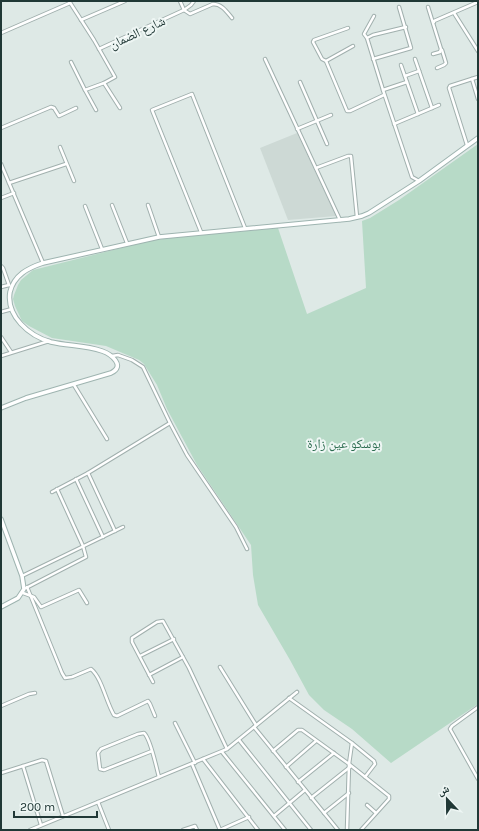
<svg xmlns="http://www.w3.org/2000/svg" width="479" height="831" viewBox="0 0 479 831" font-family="Karla,'Noto Naskh Arabic',sans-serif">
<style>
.built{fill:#cdd9d5}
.green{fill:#b7dac7}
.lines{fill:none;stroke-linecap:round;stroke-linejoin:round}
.minor-casing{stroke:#a1b0ae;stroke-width:4.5}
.secondary-casing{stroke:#9eb4b0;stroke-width:5.5}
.minor{stroke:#fff;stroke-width:2.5}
.secondary{stroke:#fff;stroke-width:3.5}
.labels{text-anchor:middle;stroke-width:4;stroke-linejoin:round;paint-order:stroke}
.street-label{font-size:13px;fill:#203836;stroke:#eef6f4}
.park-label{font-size:13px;fill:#2c6d50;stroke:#eef6f4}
</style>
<rect width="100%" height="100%" fill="#dee9e6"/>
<polygon class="built" points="297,133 336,216 288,220 260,148"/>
<polygon class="green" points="478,144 478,704 391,763 352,729 324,710 309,695 290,660 258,605 253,575 251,545 197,465 167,409 157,385 144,364 139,360 106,346 52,338 29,326 22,321 15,306 13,299 14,295 18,285 21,280 33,270 149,241 171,238 278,228 307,314 366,288 362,221 370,218 399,200"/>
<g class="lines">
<defs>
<g id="minor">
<polyline points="69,1 94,40 115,77 104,83 85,90 96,110"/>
<path d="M180 1 184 10 190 14 213 4C222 4 227 12 232 18"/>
<polyline points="428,7 441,49 440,52 433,54"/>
<polyline points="454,13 478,51"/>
<polyline points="81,20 125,1"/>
<polyline points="434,22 434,21 478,2"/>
<polyline points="406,27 373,35 367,38 383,90 412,177 419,181"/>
<polyline points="348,28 314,40 313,42 322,59 326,61 353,46"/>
<polyline points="1,33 70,3"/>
<polyline points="367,38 364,34 374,16"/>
<polyline points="99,49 184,10 191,5 194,1"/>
<polyline points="265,59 340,220"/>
<polyline points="373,59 411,48 399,7"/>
<polyline points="415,59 432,108"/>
<polyline points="326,61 347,111 350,111 384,95"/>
<polyline points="71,62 85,90"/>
<polyline points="401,65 418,114"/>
<polyline points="437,68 444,65 446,63 442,50"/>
<polyline points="405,76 419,71"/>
<polyline points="472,79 478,99"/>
<polyline points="300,82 327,144"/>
<polyline points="104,83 120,108"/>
<polyline points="383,90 407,82"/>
<polyline points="394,124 439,105"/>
<polyline points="1,128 51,107 54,108 59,116 76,108"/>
<polyline points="297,129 331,115"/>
<polyline points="467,145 449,88 450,86 478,77"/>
<polyline points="60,147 74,181"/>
<polyline points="1,164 43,263"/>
<polyline points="316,168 348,156 351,156 357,217"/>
<polyline points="9,183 66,164"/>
<polyline points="1,198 14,193"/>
<polyline points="112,205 127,243"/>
<polyline points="148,205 159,237"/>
<polyline points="85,206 102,249"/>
<polyline points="201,232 152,110 192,94 245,228"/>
<polyline points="1,266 3,268 9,285"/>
<polyline points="1,287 9,285"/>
<polyline points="1,312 12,309"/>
<polyline points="1,337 11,352"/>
<polyline points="1,356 49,341"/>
<polyline points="112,356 118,355 132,360 143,367 170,423 187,455 236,527 247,549"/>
<polyline points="74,385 107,439"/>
<polyline points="88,473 115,531"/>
<polyline points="76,479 103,537"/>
<polyline points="52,492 88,473 170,423"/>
<polyline points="22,576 123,527"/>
<path d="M27 587 62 673 65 678 72 677 91 669C102 678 106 702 114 715L117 716 148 701 150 704 155 716"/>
<polyline points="26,588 86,557 83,546 57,489"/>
<polyline points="23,593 34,597 41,607 79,590 87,603"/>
<polyline points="140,656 174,639"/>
<polyline points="220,667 256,725"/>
<polyline points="149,675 183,657"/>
<polyline points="153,682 132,642 132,638 157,622 163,621 189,668 227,749"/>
<polyline points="289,698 352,743 374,761 375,764 365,777"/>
<polyline points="1,706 29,694 35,693"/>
<polyline points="478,707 452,726 450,729 478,779"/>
<polyline points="175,723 195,763"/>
<polyline points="254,727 338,830"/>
<polyline points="239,740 311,830"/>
<path d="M152 751 104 770 100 769 98 753 101 749 138 734 144 733C151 739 156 767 159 777"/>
<polyline points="273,751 298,730 302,730 349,764 389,796 389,799 361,830"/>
<polyline points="222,752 285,830"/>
<polyline points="203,759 258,830"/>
<polyline points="192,764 220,830 249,817"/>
<polyline points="23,766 41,825"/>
<polyline points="286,767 316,741"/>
<polyline points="1,773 42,760 46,761 63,816"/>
<polyline points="298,782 334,753"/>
<polyline points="311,798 350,767"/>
<polyline points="98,802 109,830"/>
<polyline points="367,805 376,813"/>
<polyline points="324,813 349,793"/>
<polyline points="274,816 305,790"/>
<polyline points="30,830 227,749 297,692"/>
<polyline points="183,830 195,826 197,830"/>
<polyline points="347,830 349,764 352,743"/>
</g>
<g id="secondary">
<path d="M1 408 26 398 111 373C126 366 111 354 102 351 85 345 68 346 51 342 29 336 6 316 10 292 14 275 28 268 43 263L159 237 349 219 362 216 369 213 419 181 478 138"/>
<polyline points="1,519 22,576 24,589 18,598 1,607"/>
</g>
</defs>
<use href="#minor" class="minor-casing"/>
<use href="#secondary" class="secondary-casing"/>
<use href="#minor" class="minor"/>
<use href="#secondary" class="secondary"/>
</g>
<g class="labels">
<g class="street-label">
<text transform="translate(137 32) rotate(-25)" y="5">شارع الضمان</text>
</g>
<g class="park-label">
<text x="344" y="448">بوسكو عين زارة</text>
</g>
</g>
<rect width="479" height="831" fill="none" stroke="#203836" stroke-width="4"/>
<g transform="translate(447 799) rotate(338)" stroke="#eef6f4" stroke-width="3" paint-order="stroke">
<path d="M0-3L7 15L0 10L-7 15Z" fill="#203836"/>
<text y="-6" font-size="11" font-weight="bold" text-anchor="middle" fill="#203836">ش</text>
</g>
<path d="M14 811v6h83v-6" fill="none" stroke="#203836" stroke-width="2"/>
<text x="20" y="811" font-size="12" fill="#203836" stroke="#eef6f4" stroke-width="3" paint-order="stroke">200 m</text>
</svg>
